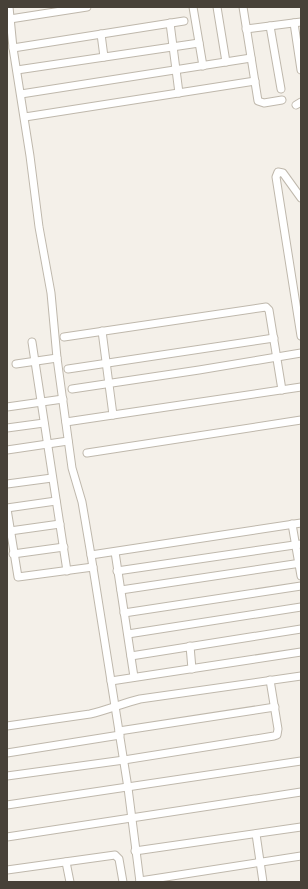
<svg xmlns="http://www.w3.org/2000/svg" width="308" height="889" viewBox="0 0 308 889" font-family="'IBM Plex Sans',sans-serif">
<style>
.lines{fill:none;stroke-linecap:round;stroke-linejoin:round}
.minor-casing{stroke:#bfb8ac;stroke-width:9}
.minor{stroke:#fff;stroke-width:7}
</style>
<rect width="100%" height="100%" fill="#f4f0e9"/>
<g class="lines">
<defs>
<g id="minor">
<polyline points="9,7 13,48 30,156 39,227 51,293 57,358 72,468 82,502 91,555 128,788 140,882"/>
<polyline points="193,7 203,66"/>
<polyline points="217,7 226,62"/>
<polyline points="243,7 258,101 264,103 282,100"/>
<polyline points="10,19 87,7"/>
<polyline points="170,23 179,93"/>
<polyline points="294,23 301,70"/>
<polyline points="270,26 281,89"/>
<polyline points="246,29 301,22"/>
<polyline points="101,34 104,57"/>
<polyline points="13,48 184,21"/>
<polyline points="17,70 199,43"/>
<polyline points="21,94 251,58"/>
<polyline points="296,105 301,102"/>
<polyline points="25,117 255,81"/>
<polyline points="301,198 283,173 278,172 276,177 301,336"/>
<polyline points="64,337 266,307 269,310 282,390"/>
<polyline points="32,342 67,571"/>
<polyline points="16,364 57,358"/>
<polyline points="68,369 274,338"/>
<polyline points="72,389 199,370 301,353"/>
<polyline points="7,407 63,399"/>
<polyline points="113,415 301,387"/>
<polyline points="66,422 113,415 102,331"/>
<polyline points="7,428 44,423"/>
<polyline points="7,450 68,441"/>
<polyline points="87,453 301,420"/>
<polyline points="7,484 52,478"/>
<polyline points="7,508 56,501"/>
<polyline points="7,509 18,577 93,567"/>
<polyline points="292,524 301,576"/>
<polyline points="10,531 60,524"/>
<polyline points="115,552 134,677"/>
<polyline points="13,554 64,547"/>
<polyline points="91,555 301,523"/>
<polyline points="117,571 301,544"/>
<polyline points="121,590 301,563"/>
<polyline points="124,613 301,586"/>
<polyline points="128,634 301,607"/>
<polyline points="190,646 192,669"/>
<polyline points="131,656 301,629"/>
<polyline points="111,681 301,652"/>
<path d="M7 726 90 714C108 710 123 703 140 699L301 676"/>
<polyline points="119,731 275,707"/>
<polyline points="7,753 120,735"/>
<polyline points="7,776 124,760 274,736 277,735 278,729 270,680"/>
<polyline points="7,805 301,761"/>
<polyline points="256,834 263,882"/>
<polyline points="7,837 301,792"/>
<polyline points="135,851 301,827"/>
<polyline points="66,862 70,882"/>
<polyline points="7,870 115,855 119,859 123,882"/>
<polyline points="140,881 301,856"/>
</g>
</defs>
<use href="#minor" class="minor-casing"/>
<use href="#minor" class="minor"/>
</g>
<rect width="308" height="889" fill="none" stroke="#474138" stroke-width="16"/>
</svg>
